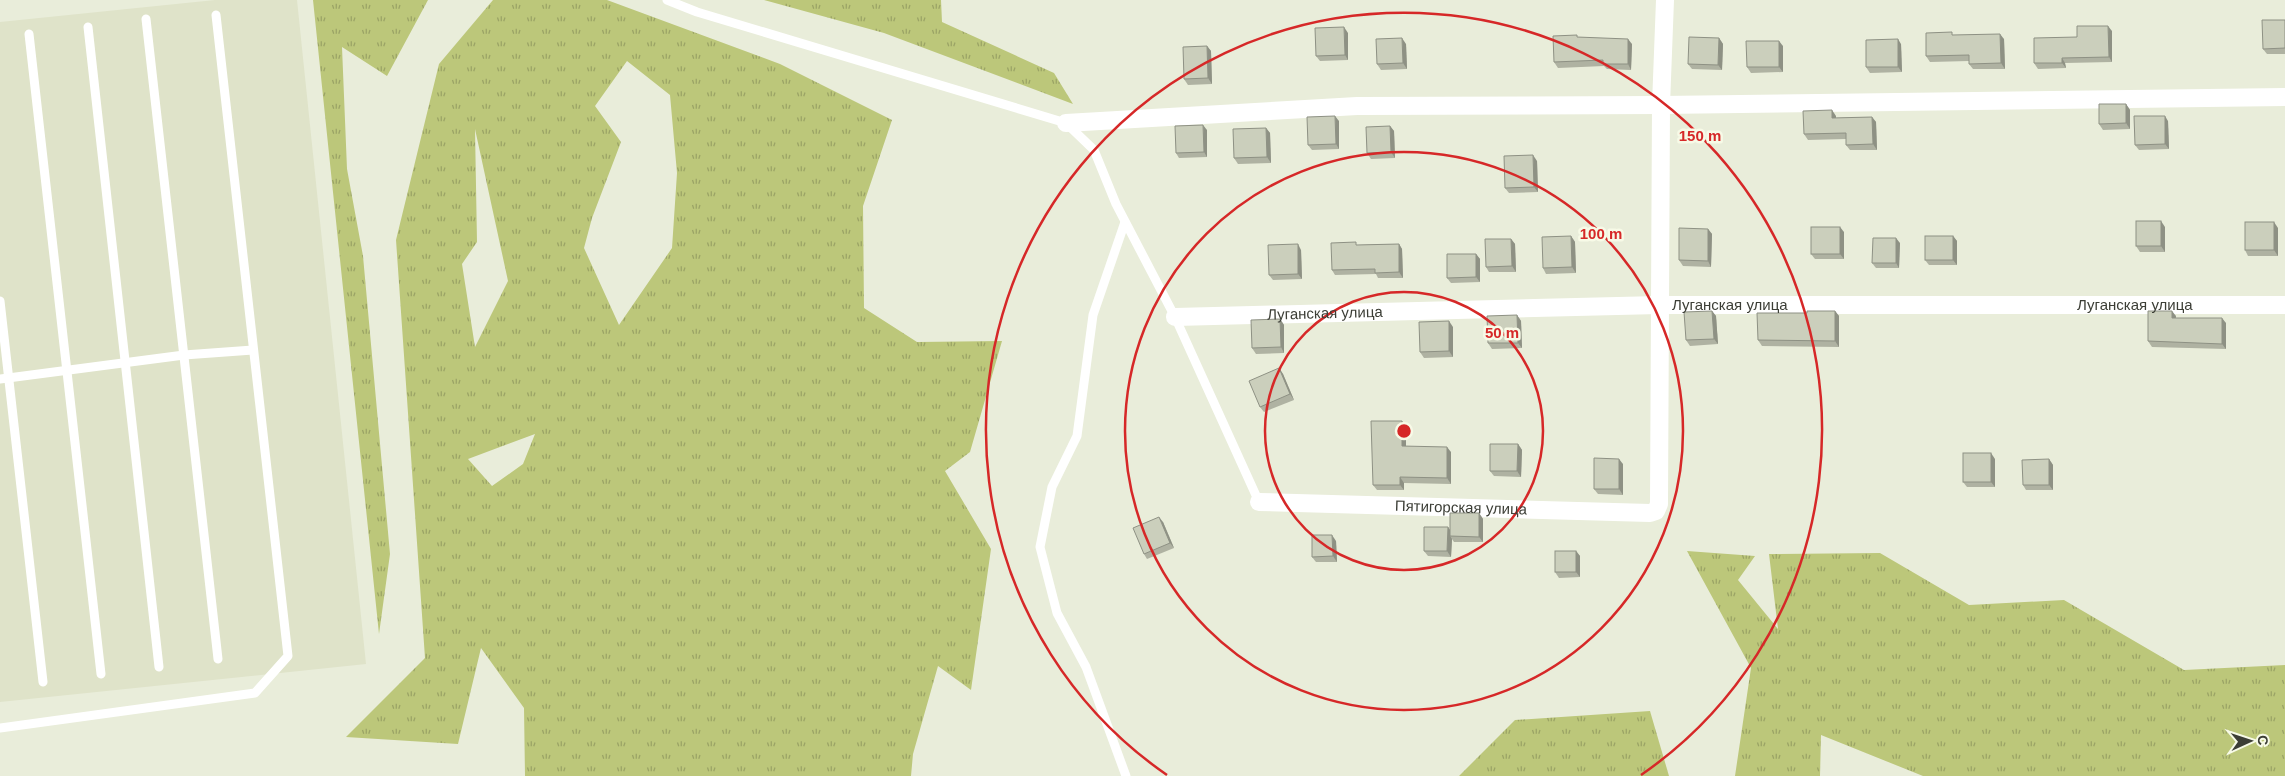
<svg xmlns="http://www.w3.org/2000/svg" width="2285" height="776" viewBox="0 0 2285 776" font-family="Helvetica,sans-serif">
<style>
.built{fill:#dfe3c9}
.grass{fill:url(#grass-tufts);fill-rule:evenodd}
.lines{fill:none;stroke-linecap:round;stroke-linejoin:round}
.lane{stroke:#fff;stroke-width:9}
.street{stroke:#fff;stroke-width:18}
.wall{fill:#afb2a2}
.shaded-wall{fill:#8e9184}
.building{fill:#cbcfbc;stroke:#8e9184}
.ring{fill:none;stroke:#d62828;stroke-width:2.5}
.labels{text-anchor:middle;stroke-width:5;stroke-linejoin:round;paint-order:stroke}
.street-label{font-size:15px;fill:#3c3e36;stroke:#f7fae7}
.centre{fill:#d62828;stroke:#f7fae7;stroke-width:2.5}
.ring-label{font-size:15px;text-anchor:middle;font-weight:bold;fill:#d62828;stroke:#f7fae7;stroke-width:5;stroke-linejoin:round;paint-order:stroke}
</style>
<defs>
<pattern id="grass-tufts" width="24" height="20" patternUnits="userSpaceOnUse" patternTransform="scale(1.25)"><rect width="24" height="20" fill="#bcc77a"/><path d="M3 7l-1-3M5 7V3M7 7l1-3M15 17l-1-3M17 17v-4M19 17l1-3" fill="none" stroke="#9aa365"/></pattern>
</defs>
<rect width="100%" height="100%" fill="#e9edda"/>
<polygon class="built" points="215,0 297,0 366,664 0,702 0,22"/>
<g class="grass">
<polygon points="313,0 428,0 387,76 342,47 347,169 363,256 390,554 379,634"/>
<path d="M493 0H607L780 64 892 120 863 206 864 308 917 342 1002 341 970 452 945 471 991 549 971 690 938 666 913 754 911 776H525L524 708 481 648 458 744 346 737 425 658 396 240 439 64ZM627 61 670 95 677 173 672 248 619 325 584 248 592 218 621 142 595 106ZM475 129 508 281 475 347 462 264 477 242ZM535 434 523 464 492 486 468 459Z"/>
<polygon points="764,0 941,0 942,22 1054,73 1073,104 884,33"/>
<polygon points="1687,551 1755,556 1738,580 1778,629 1769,554 1880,553 1969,605 2064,600 2184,670 2285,665 2285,776 1923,776 1821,735 1820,776 1735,776 1751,668"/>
<polygon points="1650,711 1669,776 1459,776 1515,720"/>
</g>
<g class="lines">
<g class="lane">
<polyline points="667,0 697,12 1066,123 1094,150 1116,204 1175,317 1259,502"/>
<polyline points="146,19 218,659"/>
<polyline points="88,27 159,667"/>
<polyline points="29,34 101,674"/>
<polyline points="1125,222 1093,315 1077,436 1052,487 1040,547 1057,613 1086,667 1126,776"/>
<polyline points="0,301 43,682"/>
<polyline points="0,379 184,355 253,350"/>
<polyline points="0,728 255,693 288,656 216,15"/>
</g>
<g class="street">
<polyline points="1066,123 1357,106 1661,105 2285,97"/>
<path id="s1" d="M1175 317 1659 305H2285"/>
<path id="s2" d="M1259 502 1650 513 1656 511 1659 504 1661 105 1665 0"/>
</g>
</g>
<g class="wall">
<polygon points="2285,20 2285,54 2267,54 2263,49"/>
<polygon points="2112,31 2112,62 2065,63 2066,68 2038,69 2034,63 2077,37"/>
<polygon points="1348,33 1348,60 1320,61 1316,56"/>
<polygon points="1954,35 2004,39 2005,69 1973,69 1969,64 1969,61 1930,62 1926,56"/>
<polygon points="1579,37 1632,44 1631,70 1607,69 1604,66 1558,68 1554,62"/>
<polygon points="1719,38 1723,44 1722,70 1692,69 1688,64"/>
<polygon points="1406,44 1407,69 1381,70 1377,64"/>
<polygon points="1901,44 1902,72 1870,73 1866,67"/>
<polygon points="1207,46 1211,51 1212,84 1188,85 1184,79"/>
<polygon points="1783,46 1783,72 1751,73 1747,67"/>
<polygon points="2126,104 2130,110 2130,129 2103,130 2099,124"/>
<polygon points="1836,116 1836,118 1872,117 1876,122 1877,150 1850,150 1846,145 1846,139 1808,140 1804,134"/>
<polygon points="1339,121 1339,149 1312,150 1308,145"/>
<polygon points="2168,121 2169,149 2139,150 2135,145"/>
<polygon points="1390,126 1394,131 1395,158 1371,159 1367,153"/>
<polygon points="1266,128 1270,133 1271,163 1238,164 1234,158"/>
<polygon points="1207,130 1207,157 1179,158 1176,153"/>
<polygon points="1537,161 1538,192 1509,193 1505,188"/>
<polygon points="2165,227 2165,252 2140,252 2136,246"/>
<polygon points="2278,228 2278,256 2248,256 2245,250"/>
<polygon points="1708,229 1712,234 1711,267 1683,266 1679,260"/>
<polygon points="1844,232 1844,259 1815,259 1811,254"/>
<polygon points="1571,236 1575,242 1576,273 1546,274 1543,268"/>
<polygon points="1953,236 1957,241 1957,265 1929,265 1925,260"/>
<polygon points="1511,239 1515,244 1516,272 1489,272 1486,267"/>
<polygon points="1900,243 1899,268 1876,268 1872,263"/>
<polygon points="1399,244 1402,249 1403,278 1378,278 1376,274 1335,275 1332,270 1358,245"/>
<polygon points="1301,250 1302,279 1273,280 1269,275"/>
<polygon points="1476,254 1480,259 1480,282 1451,283 1447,278"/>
<polygon points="1712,311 1716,316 1718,344 1690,346 1686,340"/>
<polygon points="1835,311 1839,316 1839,347 1762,346 1758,340 1807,313"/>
<polygon points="1517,315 1521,321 1522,348 1492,349 1488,343"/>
<polygon points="2176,316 2176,318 2226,323 2226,349 2152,347 2148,341"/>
<polygon points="1280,319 1284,325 1284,353 1256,354 1252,348"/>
<polygon points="1453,327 1453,357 1424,358 1420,352"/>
<polygon points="1279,368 1283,374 1294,400 1264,412 1260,407"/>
<polygon points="1406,427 1406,446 1451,452 1451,484 1404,483 1404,490 1377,490 1373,485"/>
<polygon points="1518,444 1522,450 1521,477 1494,476 1490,471"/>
<polygon points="1995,459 1995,487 1967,487 1963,482"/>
<polygon points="2049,459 2053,465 2053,490 2026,490 2023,485"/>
<polygon points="1623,464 1623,495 1598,494 1594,489"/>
<polygon points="1479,513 1483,519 1483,542 1454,542 1452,539 1451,557 1428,556 1424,551 1448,527 1450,530"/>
<polygon points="1163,522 1174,548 1147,559 1144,554"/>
<polygon points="1336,541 1337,562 1316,562 1312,557"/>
<polygon points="1576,551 1580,556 1580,577 1559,578 1555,572"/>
</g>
<g class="shaded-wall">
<polygon points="2108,26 2112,31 2112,62 2109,57"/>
<polygon points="1344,27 1348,33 1348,60 1345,55"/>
<polygon points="2000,34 2004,39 2005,69 2001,63"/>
<polygon points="1402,38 1406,44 1407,69 1403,63"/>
<polygon points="1719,38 1723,44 1722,70 1718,65"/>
<polygon points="1628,39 1632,44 1631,70 1628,64"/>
<polygon points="1898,39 1901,44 1902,72 1898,67"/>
<polygon points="1779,41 1783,46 1783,72 1779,67"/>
<polygon points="1207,46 1211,51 1212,84 1208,78"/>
<polygon points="2062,58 2065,63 2066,68 2062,63"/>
<polygon points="2126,104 2130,110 2130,129 2126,123"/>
<polygon points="1832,110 1836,116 1836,123 1832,118"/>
<polygon points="1335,116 1339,121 1339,149 1336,144"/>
<polygon points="2165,116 2168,121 2169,149 2165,144"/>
<polygon points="1872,117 1876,122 1877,150 1873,144"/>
<polygon points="1203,125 1207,130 1207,157 1204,152"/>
<polygon points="1390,126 1394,131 1395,158 1391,152"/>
<polygon points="1266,128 1270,133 1271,163 1267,157"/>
<polygon points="1533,155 1537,161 1538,192 1534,187"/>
<polygon points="2161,221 2165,227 2165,252 2161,246"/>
<polygon points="2274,222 2278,228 2278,256 2274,250"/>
<polygon points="1840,227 1844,232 1844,259 1840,254"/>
<polygon points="1708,229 1712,234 1711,267 1708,261"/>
<polygon points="1571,236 1575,242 1576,273 1572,267"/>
<polygon points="1953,236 1957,241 1957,265 1953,260"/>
<polygon points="1896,238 1900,243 1899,268 1896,263"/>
<polygon points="1511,239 1515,244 1516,272 1512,266"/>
<polygon points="1298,244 1301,250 1302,279 1298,274"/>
<polygon points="1399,244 1402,249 1403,278 1399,272"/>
<polygon points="1476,254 1480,259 1480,282 1476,277"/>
<polygon points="1712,311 1716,316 1718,344 1714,339"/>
<polygon points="1835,311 1839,316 1839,347 1835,341"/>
<polygon points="2172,311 2176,316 2175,323 2172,318"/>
<polygon points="1517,315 1521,321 1522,348 1518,343"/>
<polygon points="2222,318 2226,323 2226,349 2222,344"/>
<polygon points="1280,319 1284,325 1284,353 1281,347"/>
<polygon points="1449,321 1453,327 1453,357 1449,351"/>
<polygon points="1279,368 1283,374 1294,400 1290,394"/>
<polygon points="1402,421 1406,427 1406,451 1402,446"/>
<polygon points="1518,444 1522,450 1521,477 1517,471"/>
<polygon points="1447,447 1451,452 1451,484 1447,478"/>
<polygon points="1991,453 1995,459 1995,487 1991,482"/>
<polygon points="1619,459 1623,464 1623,495 1619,489"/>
<polygon points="2049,459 2053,465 2053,490 2049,485"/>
<polygon points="1400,477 1404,483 1404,490 1400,485"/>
<polygon points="1479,513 1483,519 1483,542 1479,537"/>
<polygon points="1159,517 1163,522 1174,548 1170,543"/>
<polygon points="1448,527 1452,533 1450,536 1452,539 1451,557 1447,551"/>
<polygon points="1332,535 1336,541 1337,562 1333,556"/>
<polygon points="1576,551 1580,556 1580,577 1576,572"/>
</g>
<g class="building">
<polygon points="2262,20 2285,20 2285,48 2263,49"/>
<polygon points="2077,26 2108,26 2109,57 2062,58 2062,63 2034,63 2034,38 2077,37"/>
<polygon points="1344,27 1345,55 1316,56 1315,28"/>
<polygon points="1952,32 1952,35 2000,34 2001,63 1969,64 1969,55 1926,56 1926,33"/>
<polygon points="1577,35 1577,37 1628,39 1628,64 1603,64 1603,60 1554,62 1553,36"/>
<polygon points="1689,37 1719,38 1718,65 1688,64"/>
<polygon points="1402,38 1403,63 1377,64 1376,39"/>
<polygon points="1898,39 1898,67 1866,67 1866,40"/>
<polygon points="1746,41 1779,41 1779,67 1747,67"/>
<polygon points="1207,46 1208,78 1184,79 1183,47"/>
<polygon points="2099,104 2126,104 2126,123 2099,124"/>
<polygon points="1832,110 1832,118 1872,117 1873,144 1846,145 1846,133 1804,134 1803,111"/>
<polygon points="1335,116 1336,144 1308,145 1307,117"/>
<polygon points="2134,116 2165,116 2165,144 2135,145"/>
<polygon points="1203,125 1204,152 1176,153 1175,126"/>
<polygon points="1390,126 1391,152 1367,153 1366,127"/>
<polygon points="1266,128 1267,157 1234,158 1233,129"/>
<polygon points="1533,155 1534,187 1505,188 1504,156"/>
<rect x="2136" y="221" width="25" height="25"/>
<rect x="2245" y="222" width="29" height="28"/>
<rect x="1811" y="227" width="29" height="27"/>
<polygon points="1679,228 1708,229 1708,261 1679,260"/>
<polygon points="1571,236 1572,267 1543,268 1542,237"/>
<rect x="1925" y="236" width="28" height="24"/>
<polygon points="1873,238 1896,238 1896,263 1872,263"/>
<polygon points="1485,239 1511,239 1512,266 1486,267"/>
<polygon points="1356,242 1356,245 1399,244 1399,272 1375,273 1375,269 1332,270 1331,243"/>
<polygon points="1298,244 1298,274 1269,275 1268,245"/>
<polygon points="1447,254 1476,254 1476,277 1447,278"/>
<polygon points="1712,311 1714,339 1686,340 1684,312"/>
<polygon points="1807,311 1835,311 1835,341 1758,340 1757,313 1807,313"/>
<polygon points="2148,311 2172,311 2172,318 2222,318 2222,344 2148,341"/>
<polygon points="1517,315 1518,343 1488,343 1487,316"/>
<polygon points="1280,319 1281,347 1252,348 1251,320"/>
<polygon points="1449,321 1449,351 1420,352 1419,322"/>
<polygon points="1279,368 1290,394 1260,407 1249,381"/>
<polygon points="1371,421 1402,421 1402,446 1447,447 1447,478 1400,477 1400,485 1373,485"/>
<polygon points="1490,444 1518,444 1517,471 1490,471"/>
<rect x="1963" y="453" width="28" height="29"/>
<polygon points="1594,458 1619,459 1619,489 1594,489"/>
<polygon points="2049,459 2049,485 2023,485 2022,460"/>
<polygon points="1450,513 1479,513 1479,537 1450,536"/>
<polygon points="1159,517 1170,543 1144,554 1133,528"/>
<polygon points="1424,527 1448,527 1447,551 1424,551"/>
<polygon points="1312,535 1332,535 1333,556 1312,557"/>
<rect x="1555" y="551" width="21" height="21"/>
</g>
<g class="ring">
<circle cx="1404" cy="431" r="139"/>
<circle cx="1404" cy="431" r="279"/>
<path d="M1167 775A418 418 0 1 1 1641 775"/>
</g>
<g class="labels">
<g class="street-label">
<text dy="5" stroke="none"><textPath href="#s1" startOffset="555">Луганская улица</textPath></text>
<text dy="5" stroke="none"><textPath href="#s1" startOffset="960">Луганская улица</textPath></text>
<text dy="5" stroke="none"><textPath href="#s1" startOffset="150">Луганская улица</textPath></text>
<text dy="5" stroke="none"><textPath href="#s2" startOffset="202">Пятигорская улица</textPath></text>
</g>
</g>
<circle cx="1404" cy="431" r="8" class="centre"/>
<g class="ring-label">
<text x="1700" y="141">150 m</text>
<text x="1601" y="239">100 m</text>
<text x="1502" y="338">50 m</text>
</g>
<g transform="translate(2250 741) rotate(87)" stroke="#f7fae7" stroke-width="4" paint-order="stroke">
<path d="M0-4L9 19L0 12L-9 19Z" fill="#3c3e36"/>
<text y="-8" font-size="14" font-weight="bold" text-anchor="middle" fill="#3c3e36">С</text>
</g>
</svg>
